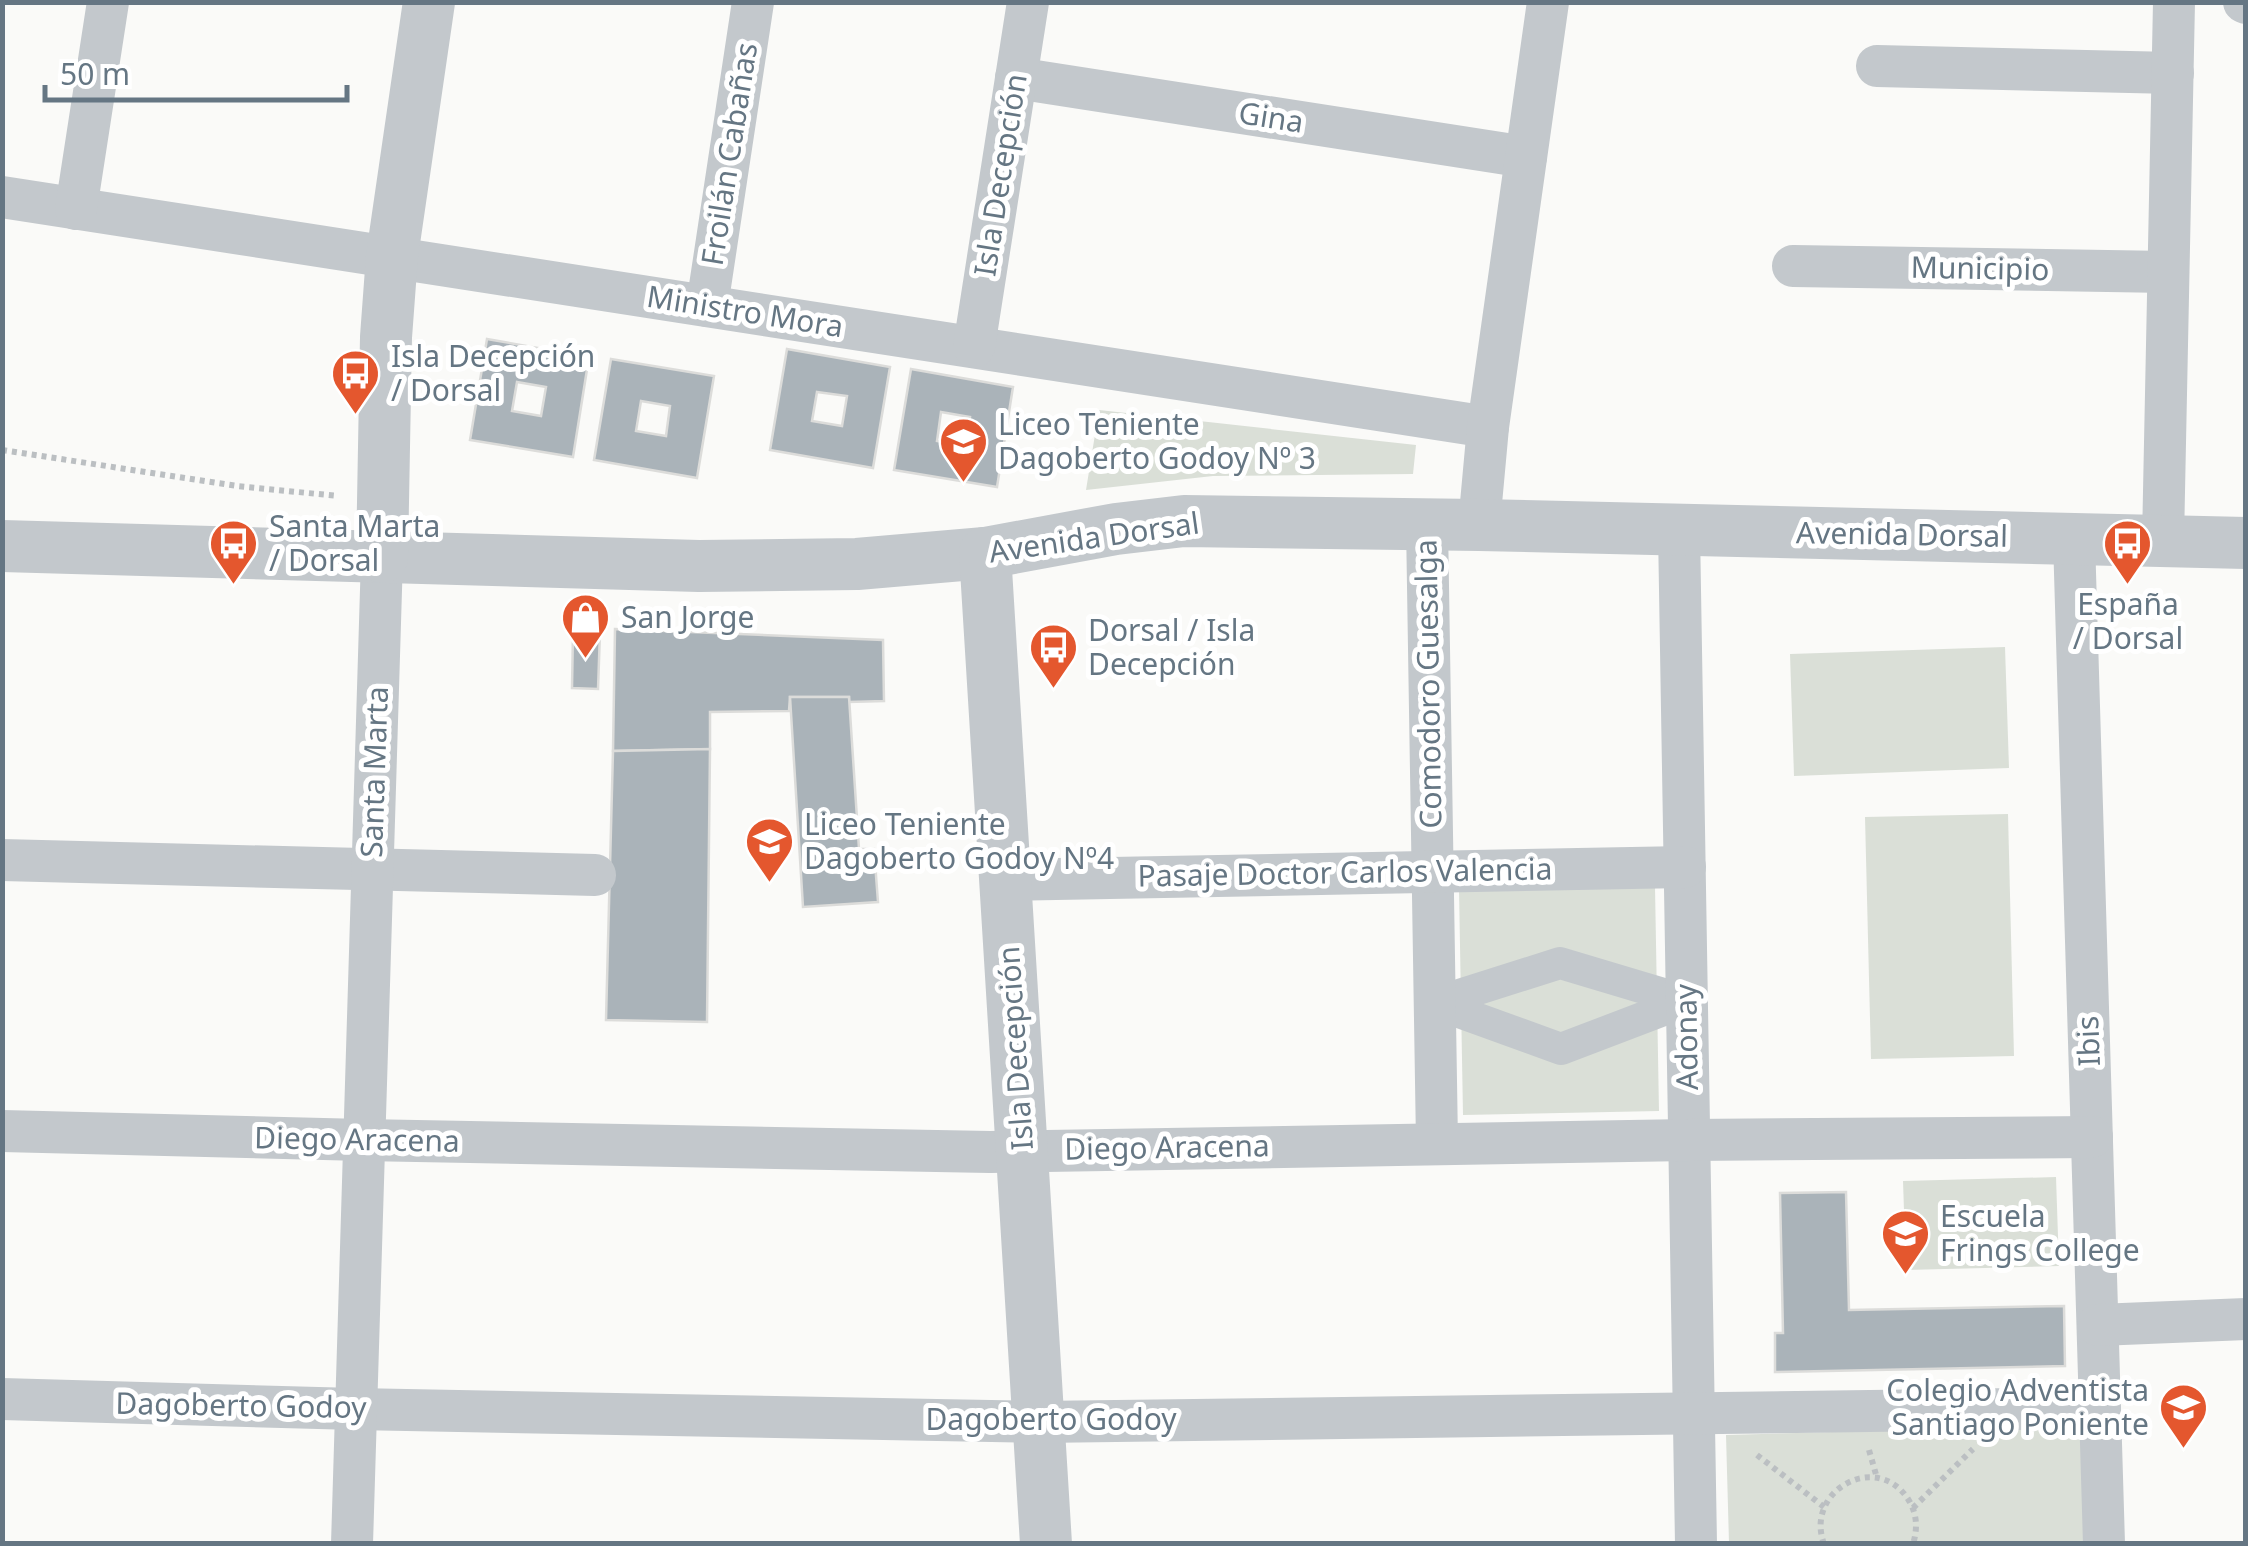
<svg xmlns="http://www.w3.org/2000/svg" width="2248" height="1546" viewBox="0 0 2248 1546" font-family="'Noto Sans',sans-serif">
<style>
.green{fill:#dadfd7}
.building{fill:#aab3b9;stroke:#dcdcda;stroke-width:2.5;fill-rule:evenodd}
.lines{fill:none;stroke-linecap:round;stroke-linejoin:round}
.path{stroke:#bbbfc2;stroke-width:6;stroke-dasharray:5 5;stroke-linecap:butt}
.pedestrian{stroke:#c3c8cc;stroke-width:32}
.minor{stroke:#c3c8cc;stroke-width:42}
.tertiary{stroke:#c3c8cc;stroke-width:52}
.labels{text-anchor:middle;stroke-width:10;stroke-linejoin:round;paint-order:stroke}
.street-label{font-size:30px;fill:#657683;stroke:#fff}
.poi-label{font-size:30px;fill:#657683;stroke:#fff;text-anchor:start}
</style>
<rect width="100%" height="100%" fill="#fafaf8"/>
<g class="green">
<polygon points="1099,410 1416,445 1413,474 1213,476 1086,490"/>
<polygon points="2005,647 2009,768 1794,776 1790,654"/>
<polygon points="2008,814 2014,1056 1871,1059 1865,817"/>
<polygon points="1655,887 1659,1111 1463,1115 1459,889"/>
<polygon points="2056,1177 2059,1266 1906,1270 1903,1181"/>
<polygon points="2086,1425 2090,1543 1729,1543 1726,1435"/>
</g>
<g class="building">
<path d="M487 339 589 357 573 457 470 440ZM517 382 546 387 541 416 512 411Z"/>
<path d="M787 349 890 367 873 468 770 450ZM817 392 847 396 842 426 812 421Z"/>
<path d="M611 359 714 376 697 478 594 460ZM641 401 670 406 666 436 636 431Z"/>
<path d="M911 369 1013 387 997 487 894 470ZM941 412 970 417 965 446 937 441Z"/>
<polygon points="615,629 883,640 884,701 849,702 849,697 790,697 789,711 710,712 710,749 613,751"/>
<polygon points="573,632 600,632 598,689 572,688"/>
<polygon points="790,697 849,697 859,849 874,849 878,902 803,907"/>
<polygon points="710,749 707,1022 606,1020 613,751"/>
<polygon points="1846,1192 1849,1310 2064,1306 2065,1366 1775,1372 1775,1333 1783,1333 1780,1193"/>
</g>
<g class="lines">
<g class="path">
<polyline points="2,450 237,486 338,496"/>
<polyline points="1869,1450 1877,1478"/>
<polyline points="1757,1455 1824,1507"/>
<polyline points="1913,1508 1973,1449"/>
<path d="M1824 1544C1804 1490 1877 1451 1908 1499 1917 1513 1918 1528 1913 1544"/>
</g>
<polygon class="pedestrian" points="1560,963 1687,1001 1561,1049 1434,1003"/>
<g class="minor">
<polyline points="2244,2 2246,3"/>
<polyline points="1877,66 2173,73"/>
<polyline points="1016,78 1526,157"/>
<polyline points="2,197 1488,427"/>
<polyline points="76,209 108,2"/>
<polyline points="1793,266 2168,272"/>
<polyline points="707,306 753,2"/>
<polyline points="974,347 1028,2"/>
<polyline points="1427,524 1437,1143"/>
<polyline points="1479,525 1488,427 1548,2"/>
<polyline points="1679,530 1696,1544"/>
<polyline points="2074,539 2104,1544"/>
<polyline points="2163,541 2174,2"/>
<polyline points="2,860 595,875"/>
<polyline points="1005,880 1685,867"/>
<polyline points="2,1131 363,1140 990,1152 1689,1140 2092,1137"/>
<polyline points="2098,1325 2246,1319"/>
<polyline points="2,1399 355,1409 1038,1422 2100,1408"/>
<polyline points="352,1544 382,557"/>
</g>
<g class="tertiary">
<polyline points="2,546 699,566 857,564 985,553 1116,529 1184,521 1479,525 2246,543"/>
<polyline points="985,553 1046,1544"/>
<polyline points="382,557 386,337 392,256 429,2"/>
</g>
</g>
<defs>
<symbol id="bus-pin" viewBox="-11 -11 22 30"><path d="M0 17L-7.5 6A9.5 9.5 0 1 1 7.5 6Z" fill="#e4572e" stroke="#fff"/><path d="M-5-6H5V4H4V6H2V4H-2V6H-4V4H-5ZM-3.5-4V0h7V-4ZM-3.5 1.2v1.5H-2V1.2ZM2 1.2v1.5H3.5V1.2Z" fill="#fff"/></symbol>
<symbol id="school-pin" viewBox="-11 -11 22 30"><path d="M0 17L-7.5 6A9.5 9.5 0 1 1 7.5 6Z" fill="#e4572e" stroke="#fff"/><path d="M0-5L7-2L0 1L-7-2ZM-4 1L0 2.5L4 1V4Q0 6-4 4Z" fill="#fff"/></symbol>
<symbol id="shop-pin" viewBox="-11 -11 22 30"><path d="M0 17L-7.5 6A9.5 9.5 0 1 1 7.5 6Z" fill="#e4572e" stroke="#fff"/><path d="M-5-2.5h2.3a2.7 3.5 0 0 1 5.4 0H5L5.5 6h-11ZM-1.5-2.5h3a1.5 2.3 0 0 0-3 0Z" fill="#fff"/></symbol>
</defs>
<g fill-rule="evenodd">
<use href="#bus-pin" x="328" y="346" width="55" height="75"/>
<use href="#school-pin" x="936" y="414" width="55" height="75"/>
<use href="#bus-pin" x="206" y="516" width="55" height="75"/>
<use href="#bus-pin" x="2100" y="516" width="55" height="75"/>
<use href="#shop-pin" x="558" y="590" width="55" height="75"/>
<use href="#bus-pin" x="1026" y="620" width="55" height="75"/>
<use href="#school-pin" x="742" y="814" width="55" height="75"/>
<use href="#school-pin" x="1878" y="1206" width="55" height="75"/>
<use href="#school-pin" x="2156" y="1380" width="55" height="75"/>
</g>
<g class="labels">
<g class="street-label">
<text transform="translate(1271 118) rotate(9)" y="10">Gina</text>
<text transform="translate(730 154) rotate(-81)" y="10">Froilán Cabañas</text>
<text transform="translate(1001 175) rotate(-81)" y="10">Isla Decepción</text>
<text transform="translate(1980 269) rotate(1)" y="10">Municipio</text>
<text transform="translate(745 312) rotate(9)" y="10">Ministro Mora</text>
<text transform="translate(1902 535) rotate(1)" y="10">Avenida Dorsal</text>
<text transform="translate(1094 538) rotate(-8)" y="10">Avenida Dorsal</text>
<text transform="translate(1429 684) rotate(-91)" y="10">Comodoro Guesalga</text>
<text transform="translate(375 772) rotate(-88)" y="10">Santa Marta</text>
<text transform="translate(1345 873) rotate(-1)" y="10">Pasaje Doctor Carlos Valencia</text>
<text transform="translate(1687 1037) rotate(-91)" y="10">Adonay</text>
<text transform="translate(2089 1041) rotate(-92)" y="10">Ibis</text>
<text transform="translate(1016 1048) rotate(-94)" y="10">Isla Decepción</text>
<text transform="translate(357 1140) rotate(1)" y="10">Diego Aracena</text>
<text transform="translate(1167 1148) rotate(-1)" y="10">Diego Aracena</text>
<text transform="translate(241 1406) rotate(1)" y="10">Dagoberto Godoy</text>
<text x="1051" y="1430">Dagoberto Godoy</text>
</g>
<g class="poi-label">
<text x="391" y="367">Isla Decepción<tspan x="391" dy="34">/ Dorsal</tspan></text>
<text x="998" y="435">Liceo Teniente<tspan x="998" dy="34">Dagoberto Godoy Nº 3</tspan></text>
<text x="269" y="537">Santa Marta<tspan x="269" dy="34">/ Dorsal</tspan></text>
<text x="2128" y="615" text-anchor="middle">España<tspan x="2128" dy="34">/ Dorsal</tspan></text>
<text x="621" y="628">San Jorge</text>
<text x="1088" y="641">Dorsal / Isla<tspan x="1088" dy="34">Decepción</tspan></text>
<text x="804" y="835">Liceo Teniente<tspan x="804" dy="34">Dagoberto Godoy Nº4</tspan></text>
<text x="1940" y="1227">Escuela<tspan x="1940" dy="34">Frings College</tspan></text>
<text x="2149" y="1401" text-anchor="end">Colegio Adventista<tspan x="2149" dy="34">Santiago Poniente</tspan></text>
</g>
</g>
<rect width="2248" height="1546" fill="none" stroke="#657683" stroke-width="10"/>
<path d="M45 85v15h302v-15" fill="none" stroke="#657683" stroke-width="5"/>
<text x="60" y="85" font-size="30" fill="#657683" stroke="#ffffff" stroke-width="8" paint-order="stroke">50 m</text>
</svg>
